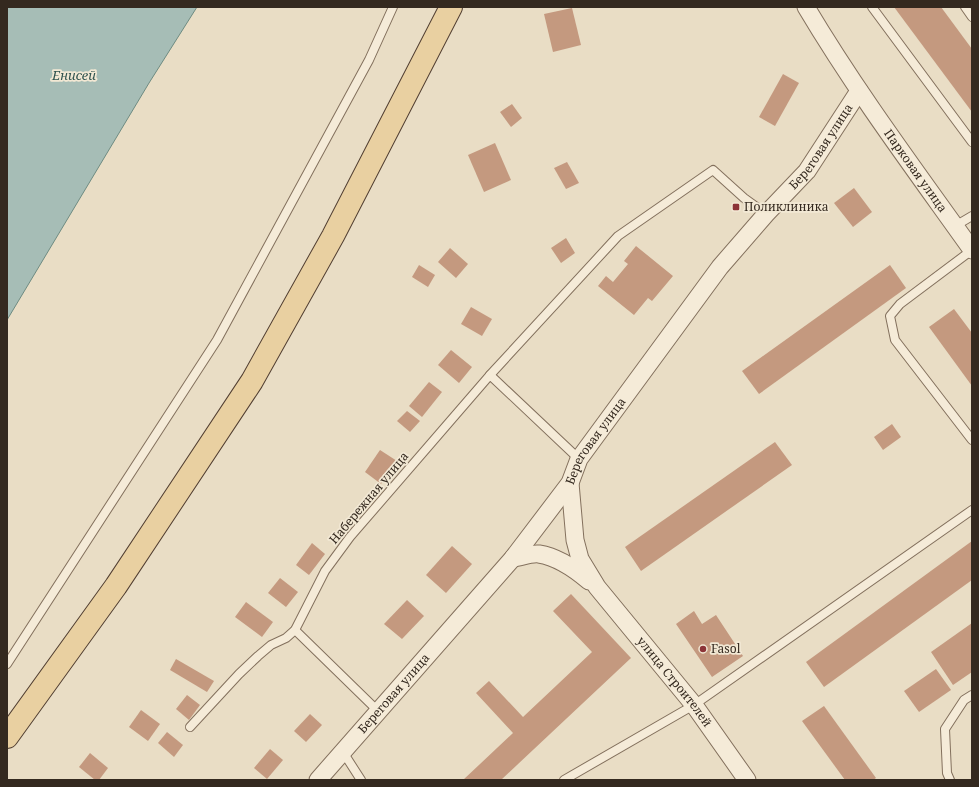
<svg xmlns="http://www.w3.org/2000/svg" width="979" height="787" viewBox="0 0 979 787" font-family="'Noto Serif',serif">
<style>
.water{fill:#a6bdb6;stroke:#6e8b82}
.building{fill:#c4997f}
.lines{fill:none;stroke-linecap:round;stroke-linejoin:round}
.service-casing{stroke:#83705d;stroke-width:10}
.minor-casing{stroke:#83705d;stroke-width:19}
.primary-casing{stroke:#513e31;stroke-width:24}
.service{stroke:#f5ebd8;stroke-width:8}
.minor{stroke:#f5ebd8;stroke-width:17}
.primary{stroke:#e9d0a1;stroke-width:22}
.poi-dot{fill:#8c3337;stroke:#f2e8d4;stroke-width:1.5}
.labels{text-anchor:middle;stroke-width:3.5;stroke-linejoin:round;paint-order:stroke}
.street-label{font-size:12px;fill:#34291f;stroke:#f2e8d4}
.poi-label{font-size:12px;fill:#34291f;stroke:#f2e8d4;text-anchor:start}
.water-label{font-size:13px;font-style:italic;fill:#30534f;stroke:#f2e8d4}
</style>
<rect width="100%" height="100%" fill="#e9ddc5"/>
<polygon class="water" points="7,7 197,7 149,83 7,320"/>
<g class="building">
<polygon points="894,7 941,7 972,49 972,112"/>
<polygon points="572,8 581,45 553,52 544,14"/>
<polygon points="783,74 799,83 775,126 759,117"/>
<polygon points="512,104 522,118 511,127 500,112"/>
<polygon points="495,143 511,180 484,192 468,155"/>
<polygon points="567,162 579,183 566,189 554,168"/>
<polygon points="854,188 872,212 853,227 834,203"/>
<polygon points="566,238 575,253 561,263 551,248"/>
<polygon points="636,246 673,276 652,301 648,298 634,315 598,286 606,276 613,282 628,264 624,261"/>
<polygon points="450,248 468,264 456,278 438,262"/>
<polygon points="419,265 435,275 428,287 412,277"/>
<polygon points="890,265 906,288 759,394 742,371"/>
<polygon points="471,307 492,319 482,336 461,324"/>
<polygon points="954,309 972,333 972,386 929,327"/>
<polygon points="451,350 472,367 459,383 438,365"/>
<polygon points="429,382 442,392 422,417 409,406"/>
<polygon points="407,411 420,421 410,432 397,421"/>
<polygon points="892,424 901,437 883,450 874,437"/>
<polygon points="775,442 792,465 641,571 625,547"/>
<polygon points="380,450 397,461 381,484 365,472"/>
<polygon points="972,541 972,580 824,687 806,662"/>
<polygon points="312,543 325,554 309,575 296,565"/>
<polygon points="452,546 472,564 446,593 426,575"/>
<polygon points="280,578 298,592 286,607 268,593"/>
<polygon points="571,594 631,658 501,780 463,780 513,733 476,693 489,681 523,717 592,652 553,611"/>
<polygon points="407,600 424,616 402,639 384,624"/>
<polygon points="246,602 273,622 262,637 235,617"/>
<polygon points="694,611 702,624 716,615 743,656 712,677 676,624"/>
<polygon points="972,623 972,672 953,685 931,652"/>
<polygon points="176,659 214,681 207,692 170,670"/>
<polygon points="936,669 951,690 919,712 904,691"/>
<polygon points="187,695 200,705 189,720 176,709"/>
<polygon points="824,706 876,778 873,780 845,780 802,721"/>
<polygon points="141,710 160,724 148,741 129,727"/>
<polygon points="310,714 322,725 306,742 294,731"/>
<polygon points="167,732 183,745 174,757 158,743"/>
<polygon points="270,749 283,760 267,779 254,768"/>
<polygon points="90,753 108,768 99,780 95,780 79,767"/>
</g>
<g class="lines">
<defs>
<g id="service">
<polyline points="872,7 972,142"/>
<polyline points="965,7 972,17"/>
<polyline points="955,226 972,216"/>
<polyline points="972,250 900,304 890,316 895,340 972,440"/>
<polyline points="490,375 618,236 713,170 744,198 766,214"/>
<polyline points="295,630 378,711"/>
<polyline points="7,664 217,340 369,60 393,7"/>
<polyline points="190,727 239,674 258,656 271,645 286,638 295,630 325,571 350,537 490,375 579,459"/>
<polyline points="343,752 361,780"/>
<polyline points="564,780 694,705 972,510"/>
<polyline points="950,780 947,773 945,729 964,700 972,695"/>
</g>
<g id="minor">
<path id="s1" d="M806 7C856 91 915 170 972 250"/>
<path id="s2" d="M570 483 575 540 580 559 597 587 694 705 747 780"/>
<path d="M513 558C521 557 531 553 539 554 558 557 575 569 589 581"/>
<path id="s3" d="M318 780 513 558 570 483 579 459 720 267 766 214 807 171 859 91"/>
</g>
<polyline id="primary" points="7,737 116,586 252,381 333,236 451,7"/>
</defs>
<use href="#service" class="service-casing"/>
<use href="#minor" class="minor-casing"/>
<use href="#primary" class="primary-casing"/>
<use href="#service" class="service"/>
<use href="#minor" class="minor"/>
<use href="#primary" class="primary"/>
</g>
<g class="poi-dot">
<rect x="732" y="203" width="8" height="8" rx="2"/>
<circle cx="703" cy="649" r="4"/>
</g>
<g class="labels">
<g class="street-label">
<text dy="4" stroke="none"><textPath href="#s3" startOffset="811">Береговая улица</textPath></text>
<text dy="4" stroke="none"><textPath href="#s1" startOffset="197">Парковая улица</textPath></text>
<text dy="4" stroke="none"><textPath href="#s3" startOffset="439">Береговая улица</textPath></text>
<text transform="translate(369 498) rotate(-50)" y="4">Набережная улица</text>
<text dy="4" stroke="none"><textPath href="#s2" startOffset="232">улица Строителей</textPath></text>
<text dy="4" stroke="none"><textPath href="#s3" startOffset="115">Береговая улица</textPath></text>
</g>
<g class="poi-label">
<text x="744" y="211">Поликлиника</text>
<text x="711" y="653">Fasol</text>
</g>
<g class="water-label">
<text x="74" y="80">Енисей</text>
</g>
</g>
<rect width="979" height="787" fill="none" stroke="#34291f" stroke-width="16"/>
</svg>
